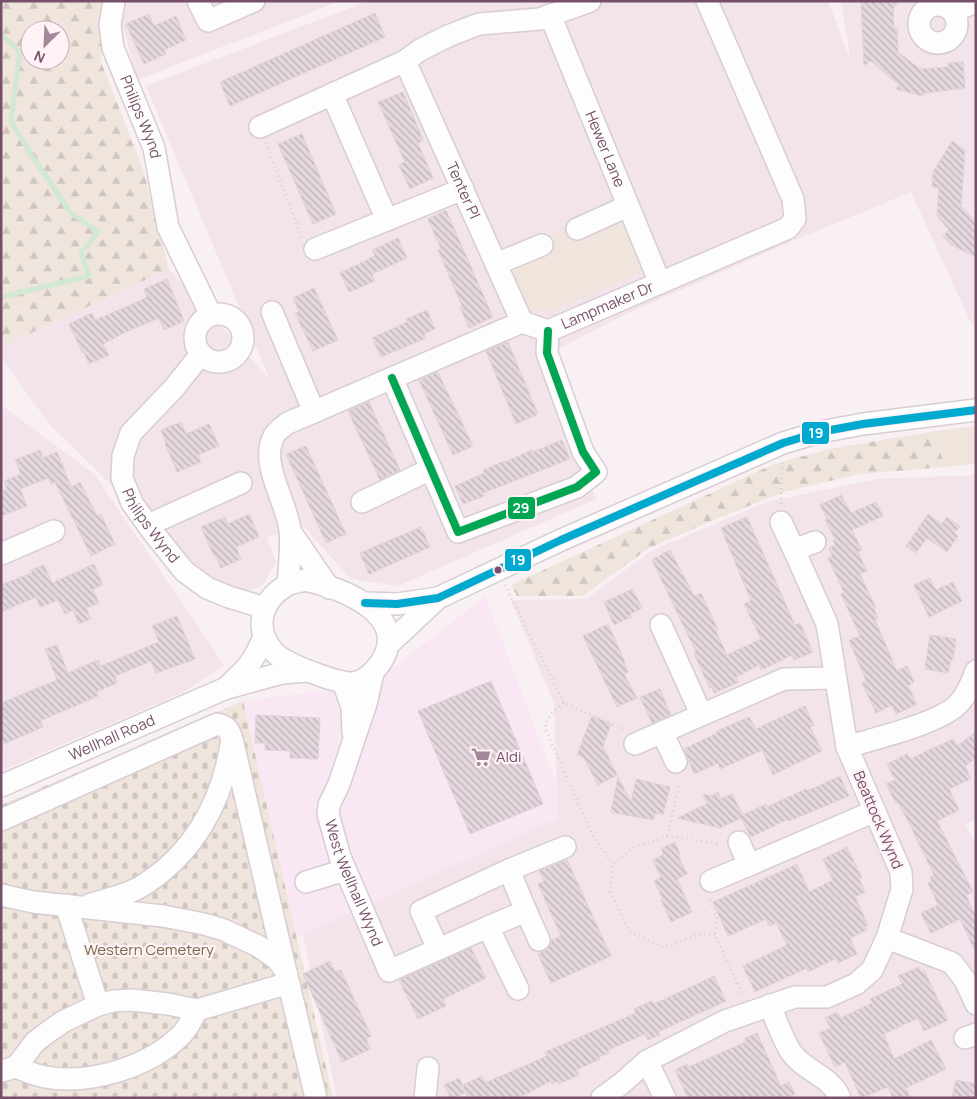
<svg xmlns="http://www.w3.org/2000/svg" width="977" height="1099" viewBox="0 0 977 1099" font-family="Manrope,sans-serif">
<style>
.residential{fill:#f3e3ea}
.commercial{fill:#f9e8f3}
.green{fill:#efe5dd}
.forest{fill:url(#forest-firs);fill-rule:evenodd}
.cemetery{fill:url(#cemetery-stones)}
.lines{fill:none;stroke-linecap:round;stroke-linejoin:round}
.stream{stroke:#d2e8d4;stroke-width:5}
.building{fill:url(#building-back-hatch);stroke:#e0d2da}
.minor-casing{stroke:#d7cdd2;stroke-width:24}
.path{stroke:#dad0d5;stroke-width:3;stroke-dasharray:1 4;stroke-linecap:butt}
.minor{stroke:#fefdfd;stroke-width:21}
.bus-1-casing{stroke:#fef2f7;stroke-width:11}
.bus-2-casing{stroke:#fef2f7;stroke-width:11}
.bus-1{stroke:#00a651;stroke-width:8}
.bus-2{stroke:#00a9ce;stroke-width:8}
.bus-dot{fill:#755068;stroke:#fef2f7;stroke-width:2}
.labels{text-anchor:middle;stroke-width:4.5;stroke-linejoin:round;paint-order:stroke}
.street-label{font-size:15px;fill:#755068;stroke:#fef2f7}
.poi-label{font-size:15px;fill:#755068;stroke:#fef2f7;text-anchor:start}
.park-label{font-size:15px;fill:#796b49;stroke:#fef2f7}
.line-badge{stroke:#fef2f7;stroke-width:2}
.badge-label{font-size:14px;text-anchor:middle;font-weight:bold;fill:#fff}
</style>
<defs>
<pattern id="forest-firs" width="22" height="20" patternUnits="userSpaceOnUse" patternTransform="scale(1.25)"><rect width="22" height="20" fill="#efe5dd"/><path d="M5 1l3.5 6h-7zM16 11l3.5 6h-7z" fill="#d0c6c0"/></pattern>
<pattern id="cemetery-stones" width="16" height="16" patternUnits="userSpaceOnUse" patternTransform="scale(1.25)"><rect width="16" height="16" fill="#efe5dd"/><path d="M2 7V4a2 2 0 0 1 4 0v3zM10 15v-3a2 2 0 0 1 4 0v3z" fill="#d0c6c0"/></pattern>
<pattern id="building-back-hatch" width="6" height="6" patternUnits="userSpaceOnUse" patternTransform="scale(1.25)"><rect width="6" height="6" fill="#e4d7de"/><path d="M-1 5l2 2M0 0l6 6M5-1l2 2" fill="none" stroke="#bdb1b8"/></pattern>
</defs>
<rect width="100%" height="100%" fill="#f8f0f3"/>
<g class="residential">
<polygon points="116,1 340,1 137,80"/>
<polygon points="368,1 828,1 851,62 841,1 976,1 976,321 972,325 911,192 779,247 626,314 540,358 596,499 398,586 351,579 304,527 267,537 276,562 263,585 248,592 220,582 189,560 51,426 1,358 1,347 169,269 270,380 146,86"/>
<polygon points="1,405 95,475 224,665 182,693 1,771"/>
<polygon points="976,475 976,819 965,824 976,844 976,1098 337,1098 303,934 558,818 554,704 511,600 586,599 651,551 766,502 879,479"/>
</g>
<polygon class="commercial" points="485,596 557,785 558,818 303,934 296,936 243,701 327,690 397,665"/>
<g class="green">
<polygon points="625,217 641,272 553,311 521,310 503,271 543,237 569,228 576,240"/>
<polygon points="976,426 976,464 944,467 936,431"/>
</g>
<g class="forest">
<path d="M1 1H107L101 62 143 169 169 269 1 347ZM30 30H60V60H30Z"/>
<polygon points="936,431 944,467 860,474 787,491 716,519 649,548 583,596 517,596 511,585 774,464 829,449"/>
</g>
<polygon class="cemetery" points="243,701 333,1098 1,1098 1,805"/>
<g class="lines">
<polyline class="stream" points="1,34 20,52 11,121 32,156 70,212 98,232 81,253 89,276 1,297"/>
</g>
<g class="building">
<polygon points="861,1 898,1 893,9 894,28 897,28 898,52 920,69 949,67 948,63 963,62 965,88 924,93 923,96 896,89 899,85 871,61 864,65"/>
<polygon points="375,13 385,37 230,106 220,82"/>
<polygon points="149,14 154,26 176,16 186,40 164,50 166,54 144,64 126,24"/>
<polygon points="403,92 423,140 418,143 433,178 410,189 399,165 405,162 378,102"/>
<polygon points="302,134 336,214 313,224 278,144"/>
<polygon points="952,141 965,150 961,206 976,222 976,257 950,244 943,236 949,230 937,216 939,188 932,187 933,172"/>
<polygon points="446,210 493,317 469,328 460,307 462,306 438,250 441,249 428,219"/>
<polygon points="398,238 407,258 372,274 375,281 349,292 340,273 375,256 372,250"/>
<polygon points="167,279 184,321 164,330 159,318 126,332 103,344 109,355 89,364 84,353 82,352 69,324 92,313 95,320 126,307 147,297 144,289"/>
<polygon points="314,288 338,340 313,351 295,313 299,312 293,298"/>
<polygon points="427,310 435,329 424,334 426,338 381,357 372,338 407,322 406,319"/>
<polygon points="508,342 538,414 516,424 486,351"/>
<polygon points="438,372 473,446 453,455 419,380"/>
<polygon points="369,402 400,470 380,480 348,411"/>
<polygon points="181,422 186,434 209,424 219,446 198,455 201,462 177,472 165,444 166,442 161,430"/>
<polygon points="562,440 570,459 483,493 484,496 463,504 455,486 484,473 483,470 505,461 505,462 532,450 533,452"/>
<polygon points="306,446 346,534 326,543 286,454"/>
<polygon points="40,450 43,458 57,452 71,487 80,482 97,516 101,515 115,544 91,556 55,482 51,484 48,478 20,489 27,506 1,516 1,492 7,489 4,481 21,474 15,460"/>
<polygon points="841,495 851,513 876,502 883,516 852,530 862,550 858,552 867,571 860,574 876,608 874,609 878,619 875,620 897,671 907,666 914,682 908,686 917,704 896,714 892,705 876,713 862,683 866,681 849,640 860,636 841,594 844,592 828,558 832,556 829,548 835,545 833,540 835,539 825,520 827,519 820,505"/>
<polygon points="249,514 259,537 236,547 241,559 221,568 216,556 214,556 201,527 225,517 228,524"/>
<polygon points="928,514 942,524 947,517 960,526 954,533 958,536 947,552 927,538 916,553 906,546"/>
<polygon points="747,517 795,625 800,623 813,652 794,660 792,655 761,670 759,665 736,677 739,682 714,693 712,687 710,688 699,665 694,653 696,652 652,560 670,550 694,596 701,593 718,630 716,631 727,655 761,639 744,604 751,601 721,528"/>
<polygon points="421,527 430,547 369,574 360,553"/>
<polygon points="94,564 103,585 93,589 99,603 86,608 91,619 79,624 73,610 65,614 58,600 40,607 36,597 1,612 1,585 32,573 31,570 44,565 52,583"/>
<polygon points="930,578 936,590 953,582 962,601 929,617 914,585"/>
<polygon points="633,589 642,608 630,614 631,617 614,625 604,602"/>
<polygon points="177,616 195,659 156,673 151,661 115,676 117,683 96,692 98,696 40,721 43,727 1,745 1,703 57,680 45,649 57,645 68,673 98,660 101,666 159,642 152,626"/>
<polygon points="608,624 625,662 624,662 628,672 624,674 637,698 617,707 583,636"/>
<polygon points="930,635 956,639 953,660 951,659 948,673 925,669"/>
<polygon points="491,681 543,804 470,834 418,711"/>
<polygon points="660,689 671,715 652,723 640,697"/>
<polygon points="805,706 814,726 810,727 822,751 773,775 762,750 720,769 718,763 694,774 684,749 717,733 717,731 749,717 756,729"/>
<polygon points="256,715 320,718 318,759 290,758 290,751 265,750 265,743 255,743"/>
<polygon points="592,716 611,724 603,746 617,775 598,785 584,758 577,755"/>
<polygon points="976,732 976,758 965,766 971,779 949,789 959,810 937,821 973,892 966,895 976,917 976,953 960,919 931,933 921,913 938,905 928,883 932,881 930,877 934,875 909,823 898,803 896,804 886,784 895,780 887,764 907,754 910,759 953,739 957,746"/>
<polygon points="840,776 849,796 789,821 788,819 751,837 741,818 720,828 677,818 707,804 703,794 711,796 718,792 721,799 732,794 743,815 766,804 767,807 806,789 807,791"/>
<polygon points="618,777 631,802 636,779 670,787 663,815 655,813 653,820 611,812"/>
<polygon points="675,842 680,854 678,855 687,874 677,879 692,912 671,922 661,900 663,899 654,881 661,877 653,860 663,855 662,848"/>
<polygon points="847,847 862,878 859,879 865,892 855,897 868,925 865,926 867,930 850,938 857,954 838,963 835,959 808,972 807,968 755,992 743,966 787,945 776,923 769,926 766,919 728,936 713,902 797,864 809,892 833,880 823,859"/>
<polygon points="567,860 611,956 551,983 538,954 548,950 551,941 561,936 538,884 544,881 539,871"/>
<polygon points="471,948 486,978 443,999 446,1006 418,1019 399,980"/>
<polygon points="330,961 335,972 341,970 371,1036 366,1039 371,1049 342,1062 303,974"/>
<polygon points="919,967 921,972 924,970 948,1020 924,1031 918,1018 884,1034 894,1059 931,1040 946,1069 906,1088 910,1098 893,1098 888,1087 861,1098 845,1062 835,1067 819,1033 831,1028 825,1018 837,1012 841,1018 872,1003 870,999 902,984 898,976"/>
<polygon points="714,976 726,1001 658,1032 660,1035 648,1040 645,1034 608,1050 609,1053 599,1057 600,1059 576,1070 579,1075 558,1084 558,1081 552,1084 551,1081 518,1098 468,1098 466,1092 455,1098 451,1098 444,1085 459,1078 465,1090 463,1085 482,1076 485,1083 547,1056 545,1052 636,1013 634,1009 652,1001 654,1004"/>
<polygon points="757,1033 781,1086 789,1082 795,1094 786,1098 688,1098 675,1070 687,1064 688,1067 746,1042 745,1038"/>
<polygon points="956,1080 976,1084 973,1098 952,1098"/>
</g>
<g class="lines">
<defs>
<g id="minor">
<path id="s1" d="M114 1 110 25 113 48 154 148 168 227 211 315"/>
<polyline points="198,1 208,21 254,1"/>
<circle cx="938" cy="24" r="19"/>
<polyline points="953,11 976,2"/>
<path id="s2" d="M550 15 660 283"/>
<path id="s3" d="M405 61 522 322"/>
<polyline points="332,94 387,220"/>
<polyline points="260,127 405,61 420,50 448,36 479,24 540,19 590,1"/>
<polyline points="577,229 628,206"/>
<polyline points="315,249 463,189"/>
<polyline points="496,264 542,245"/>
<polyline points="272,312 314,412"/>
<circle cx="219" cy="338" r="24"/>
<path id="s4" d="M201 354 174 388 131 433 123 456 122 478 132 503 152 531 184 571 207 588 229 597 265 608"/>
<polyline points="392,378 458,532 577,487 596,472 583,452 547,353 548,331"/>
<polyline points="362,502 431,469"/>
<polyline points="781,522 794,550 815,542"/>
<polyline points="148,525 241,483"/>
<polyline points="290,531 329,588"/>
<polyline points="1,554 54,531"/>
<path d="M305 580C343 588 414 616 379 665 373 673 363 682 352 683 336 683 285 664 274 652 253 629 261 600 287 585 292 582 300 582 305 580Z"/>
<path id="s5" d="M288 584C289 567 292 547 290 530 287 502 259 463 274 436 276 431 283 427 288 423L522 322 548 331 788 228 795 219 793 199 707 1"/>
<polyline points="365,603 397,604 438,598 561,540 783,443 820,432 863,424 976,410"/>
<polyline points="661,625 701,714"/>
<polyline points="390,643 438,598"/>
<path id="s6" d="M373 673 366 704 339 784 329 805 328 814 340 857 389 971 488 927 518 989"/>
<polyline points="343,682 352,707 353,733"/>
<path d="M228 686C248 668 253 662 264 637"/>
<polyline points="662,732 676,762"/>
<polyline points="635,744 784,679 835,678"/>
<path d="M847 747C875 738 943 723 960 702 968 693 972 682 976 671"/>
<path id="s7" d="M1 786 224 689 282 673 308 671"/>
<path d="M1 820 217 724C227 726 229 730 232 739L286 972"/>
<polyline points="749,865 875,811"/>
<polyline points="509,870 565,847"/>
<polyline points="711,881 749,865 739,842"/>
<polyline points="306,882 345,870"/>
<polyline points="1,895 33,902 163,916 204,924 224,930 258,946 277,959 286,972 316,1098"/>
<path d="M91 904C108 899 127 895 142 886 193 854 222 803 231 744"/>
<polyline points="66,905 98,1005"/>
<polyline points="526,911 539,940"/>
<polyline points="887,938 952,963 965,980 976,1004"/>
<polyline points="438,949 421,911 509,870 526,911 488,927"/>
<path d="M770 1005C776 1020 783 1040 791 1052 804 1071 831 1076 840 1098"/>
<polyline points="965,1038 976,1034"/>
<polyline points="647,1061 665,1098"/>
<path d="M16 1067C25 1071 35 1075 45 1077 90 1085 151 1067 183 1033 189 1026 193 1018 197 1010"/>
<polyline points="1,1071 16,1067 35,1042 48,1032 64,1021 98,1005 113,1001 132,1000 168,1004 197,1010 289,983"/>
<polyline points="425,1098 428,1068"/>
<polyline points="602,1098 621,1084 647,1061 725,1021 795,997 827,997 856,984 872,970 887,938 902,889 901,872 847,747 827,624 794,550"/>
</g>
</defs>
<use href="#minor" class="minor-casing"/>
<g class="path">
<polyline points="266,143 302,238"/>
<polyline points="781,504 782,463"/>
<polyline points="505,585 564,703 625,730"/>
<path d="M564 703C554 711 547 715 545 728L591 833 613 864"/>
<polyline points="667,836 681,778"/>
<polyline points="710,899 717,918 715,935 743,995"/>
<polyline points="715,935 698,934 673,945 663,947 630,932 610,892 613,864 635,847 667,836 721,844"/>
</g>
<use href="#minor" class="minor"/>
<defs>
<polyline id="bus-1" points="392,378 458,532 577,487 596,472 583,452 547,353 548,331"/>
<polyline id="bus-2" points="365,603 397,604 438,598 561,540 783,443 820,432 863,424 976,410"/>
</defs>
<use href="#bus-1" class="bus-1-casing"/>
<use href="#bus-2" class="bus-2-casing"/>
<use href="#bus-1" class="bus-1"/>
<use href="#bus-2" class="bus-2"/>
</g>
<defs>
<symbol id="supermarket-bare" viewBox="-9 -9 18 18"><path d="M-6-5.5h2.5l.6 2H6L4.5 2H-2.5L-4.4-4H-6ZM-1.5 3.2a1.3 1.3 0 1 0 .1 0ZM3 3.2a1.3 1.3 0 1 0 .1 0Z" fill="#a38899" stroke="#fef2f7" stroke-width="2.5" paint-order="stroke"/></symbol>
</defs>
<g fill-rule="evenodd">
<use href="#supermarket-bare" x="467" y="743" width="28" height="28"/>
</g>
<circle class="bus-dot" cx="498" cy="570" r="4.5"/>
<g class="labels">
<g class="street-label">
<text dy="5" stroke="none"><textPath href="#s1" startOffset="122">Philips Wynd</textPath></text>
<text dy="5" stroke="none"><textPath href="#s2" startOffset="145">Hewer Lane</textPath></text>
<text dy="5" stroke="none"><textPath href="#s3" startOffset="142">Tenter Pl</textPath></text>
<text dy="5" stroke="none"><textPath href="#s5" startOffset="518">Lampmaker Dr</textPath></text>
<text dy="5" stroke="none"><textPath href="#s4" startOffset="208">Philips Wynd</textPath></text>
<text dy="5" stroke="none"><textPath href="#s7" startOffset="121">Wellhall Road</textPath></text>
<text transform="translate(878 820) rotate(67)" y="5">Beattock Wynd</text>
<text dy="5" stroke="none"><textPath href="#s6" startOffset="222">West Wellhall Wynd</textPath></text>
</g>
<g class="poi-label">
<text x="496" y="762">Aldi</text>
</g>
<g class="park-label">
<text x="149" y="955">Western Cemetery</text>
</g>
</g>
<g class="line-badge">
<rect x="801" y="421" width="29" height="24" rx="5" fill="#00a9ce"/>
<rect x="507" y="496" width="29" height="24" rx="5" fill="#00a651"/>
<rect x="504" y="548" width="28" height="24" rx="5" fill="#00a9ce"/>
</g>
<g class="badge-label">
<text x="816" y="438">19</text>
<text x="521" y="513">29</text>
<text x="518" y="565">19</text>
</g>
<rect width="977" height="1099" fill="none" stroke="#755068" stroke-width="5"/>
<g transform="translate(45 45) rotate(204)"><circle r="24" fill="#fef2f7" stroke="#c7b1be"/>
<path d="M0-4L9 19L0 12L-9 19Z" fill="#a38899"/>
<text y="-8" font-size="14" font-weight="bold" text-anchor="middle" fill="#755068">N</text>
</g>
</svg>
